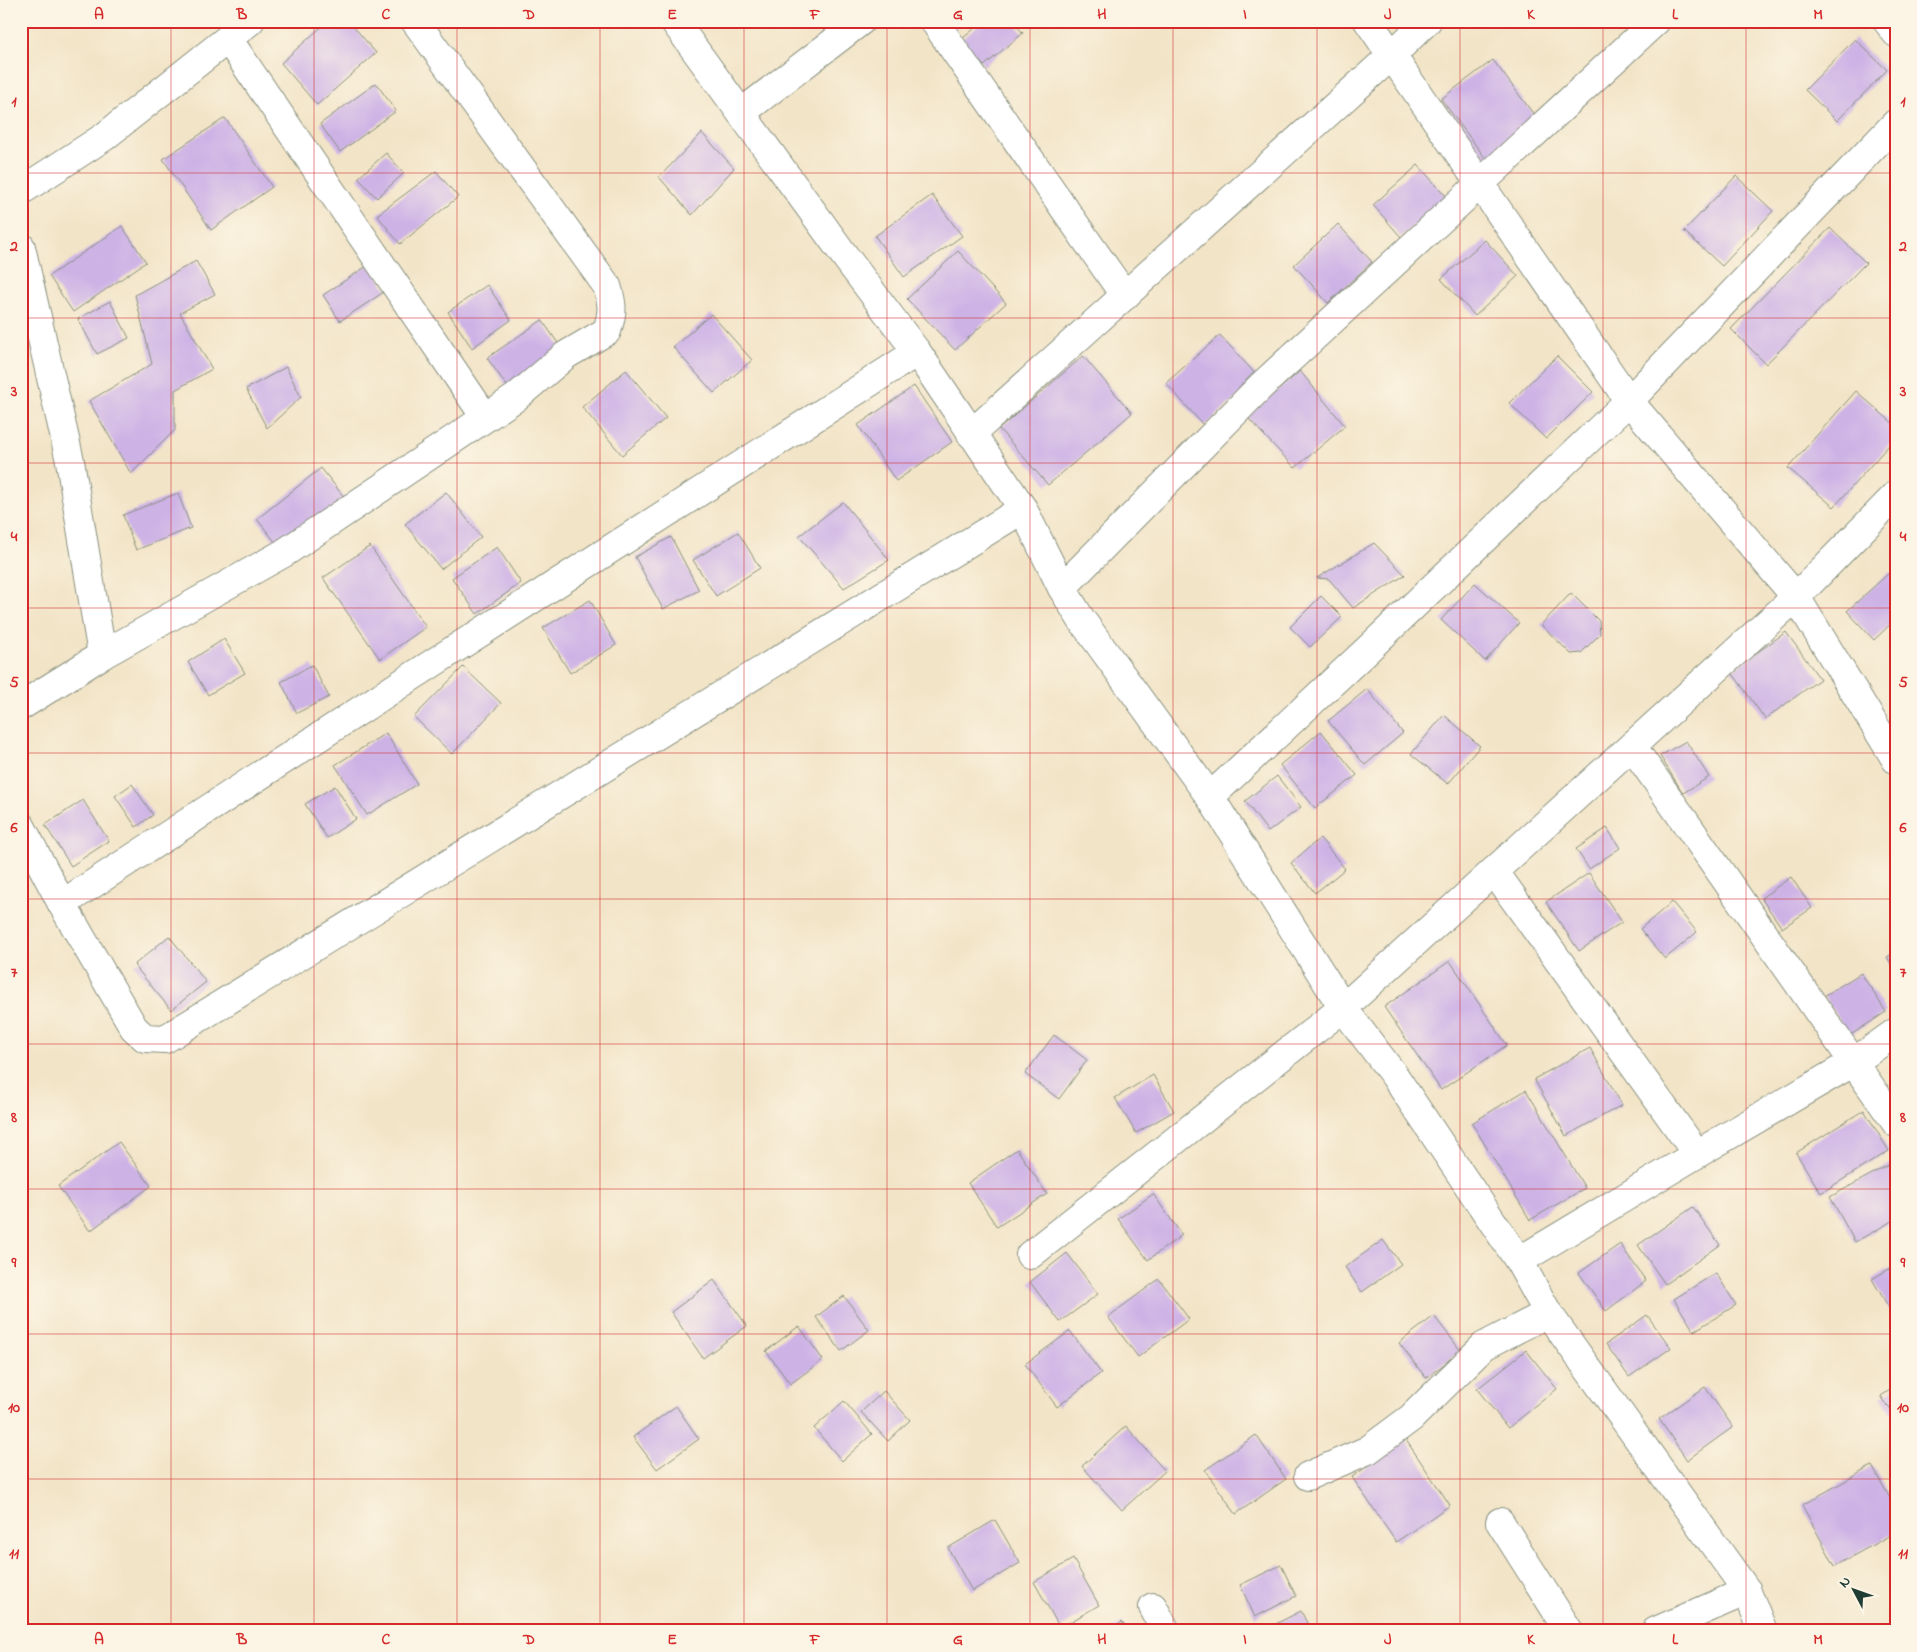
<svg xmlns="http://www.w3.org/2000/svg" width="1917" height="1652" viewBox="0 0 1917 1652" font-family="'Indie Flower',sans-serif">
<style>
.building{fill:#cdb2e6}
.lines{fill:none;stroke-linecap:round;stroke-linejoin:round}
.street-casing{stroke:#88907e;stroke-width:30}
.street{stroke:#fff;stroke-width:28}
.grid{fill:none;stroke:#d62828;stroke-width:1;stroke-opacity:0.55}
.neatline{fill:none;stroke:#d62828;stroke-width:2}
.grid-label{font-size:16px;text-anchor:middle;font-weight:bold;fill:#d62828}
</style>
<rect width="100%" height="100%" fill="#fcf5e5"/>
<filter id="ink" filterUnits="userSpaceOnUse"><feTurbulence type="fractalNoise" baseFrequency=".02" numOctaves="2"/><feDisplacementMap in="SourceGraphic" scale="10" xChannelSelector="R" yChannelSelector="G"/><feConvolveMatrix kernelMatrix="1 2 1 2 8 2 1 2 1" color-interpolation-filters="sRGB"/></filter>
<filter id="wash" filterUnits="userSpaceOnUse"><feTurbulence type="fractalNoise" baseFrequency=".0096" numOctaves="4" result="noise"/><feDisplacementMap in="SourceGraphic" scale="20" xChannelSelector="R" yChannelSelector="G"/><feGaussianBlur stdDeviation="1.12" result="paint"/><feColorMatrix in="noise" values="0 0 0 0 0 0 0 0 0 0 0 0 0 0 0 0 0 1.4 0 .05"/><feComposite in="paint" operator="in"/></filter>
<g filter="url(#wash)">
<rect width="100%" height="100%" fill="#f2e4c7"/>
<g id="blocks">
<g class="building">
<polygon points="328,21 349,21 376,53 317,105 281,63"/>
<polygon points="944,21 965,21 952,31"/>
<polygon points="983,21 1012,21 1023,33 984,66 961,40"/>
<polygon points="1855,39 1887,70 1837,121 1805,90"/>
<polygon points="1493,60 1538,120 1486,159 1441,99"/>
<polygon points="376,83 396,111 340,152 320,124"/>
<polygon points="225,118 272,187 211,230 163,159"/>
<polygon points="702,133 734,168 692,215 659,177"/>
<polygon points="386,153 404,173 377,198 358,178"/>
<polygon points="1418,165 1447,197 1401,237 1373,205"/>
<polygon points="436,171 458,197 400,244 377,215"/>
<polygon points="1736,176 1773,211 1722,266 1684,231"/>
<polygon points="932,195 962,236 904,277 875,236"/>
<polygon points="1338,224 1372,262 1328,303 1294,265"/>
<polygon points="122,226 146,262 73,312 49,276"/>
<polygon points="1830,228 1866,263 1766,364 1731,329"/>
<polygon points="1485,240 1518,276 1475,316 1441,279"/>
<polygon points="958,251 1006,303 955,350 907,299"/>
<polygon points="196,261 215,294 180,313 212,369 175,390 175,430 131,474 89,401 152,364 135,295"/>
<polygon points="370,264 387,290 340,321 323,295"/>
<polygon points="487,285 511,320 472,348 448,312"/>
<polygon points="110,301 129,338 97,354 78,319"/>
<polygon points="711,314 752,360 714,393 673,347"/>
<polygon points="542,320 566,355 512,393 487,358"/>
<polygon points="1220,335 1259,378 1204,426 1166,383"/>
<polygon points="1083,356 1132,413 1048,485 999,429"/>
<polygon points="1557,356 1593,392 1546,439 1509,403"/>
<polygon points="286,367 301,397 267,428 246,389"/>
<polygon points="626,370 666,418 622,455 582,407"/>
<polygon points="1300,371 1345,426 1295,468 1247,417"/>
<polygon points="914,386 952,442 896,481 858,425"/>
<polygon points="1856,391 1896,426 1896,437 1834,507 1788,468"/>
<polygon points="321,468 348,502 284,553 257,519"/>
<polygon points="446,492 481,537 441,569 405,524"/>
<polygon points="178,493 191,528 136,550 123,515"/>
<polygon points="843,502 889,560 844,588 799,536"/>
<polygon points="738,532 760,568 716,596 693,560"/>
<polygon points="671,537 699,590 663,609 635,557"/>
<polygon points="1374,543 1405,575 1353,608 1329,579 1317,578"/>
<polygon points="370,546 426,627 380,659 323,578"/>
<polygon points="497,547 521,583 477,614 452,578"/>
<polygon points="1890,572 1896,578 1896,619 1874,640 1847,611"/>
<polygon points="1475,583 1519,623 1485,661 1441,620"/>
<polygon points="1571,593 1599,621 1600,634 1581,653 1571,654 1541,625"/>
<polygon points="1321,596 1342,617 1310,647 1290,627"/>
<polygon points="590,600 616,645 570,673 543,628"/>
<polygon points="1786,632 1820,679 1765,719 1731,671"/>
<polygon points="224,639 245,673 208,695 188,662"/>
<polygon points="312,665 329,697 297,713 281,682"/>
<polygon points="463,667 501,703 452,754 414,717"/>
<polygon points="1367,689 1403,733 1365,765 1328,721"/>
<polygon points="1444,715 1480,746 1448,784 1411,754"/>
<polygon points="1321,731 1357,775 1315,808 1280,765"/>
<polygon points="386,733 417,784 367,815 335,765"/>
<polygon points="1686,741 1709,777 1683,793 1660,756"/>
<polygon points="1277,776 1301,807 1268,832 1245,801"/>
<polygon points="132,784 153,815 136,827 115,796"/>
<polygon points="335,786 356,819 327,838 305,804"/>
<polygon points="83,800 109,841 71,866 45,825"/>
<polygon points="1607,828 1620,848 1589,869 1576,849"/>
<polygon points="1320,838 1345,869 1315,893 1291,863"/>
<polygon points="1589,873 1622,922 1579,951 1546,902"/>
<polygon points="1791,877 1812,908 1782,928 1761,898"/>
<polygon points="1672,902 1697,932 1665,959 1640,929"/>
<polygon points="169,936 206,982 171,1010 134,965"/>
<polygon points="1896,952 1896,972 1887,957"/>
<polygon points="1450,961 1507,1045 1441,1090 1384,1007"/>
<polygon points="1861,973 1886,1012 1849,1036 1824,996"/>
<polygon points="1054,1035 1087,1060 1059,1099 1025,1074"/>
<polygon points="1590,1048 1622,1105 1566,1136 1534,1079"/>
<polygon points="1153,1075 1174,1111 1136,1133 1115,1098"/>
<polygon points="1526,1090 1585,1188 1530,1220 1472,1123"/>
<polygon points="1864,1110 1889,1151 1821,1193 1796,1153"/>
<polygon points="119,1142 151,1186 90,1231 58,1186"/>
<polygon points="1017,1149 1047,1194 997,1227 968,1183"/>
<polygon points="1892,1163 1896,1170 1896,1219 1855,1242 1830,1197"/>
<polygon points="1153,1194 1182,1235 1148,1260 1118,1219"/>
<polygon points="1693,1207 1720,1245 1665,1284 1638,1245"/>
<polygon points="1383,1240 1401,1264 1362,1292 1345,1267"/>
<polygon points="1620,1244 1646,1281 1606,1311 1579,1273"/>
<polygon points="1067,1253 1098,1294 1060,1322 1030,1282"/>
<polygon points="1896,1265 1896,1320 1872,1279"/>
<polygon points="1716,1273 1736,1305 1694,1331 1674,1299"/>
<polygon points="1159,1279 1189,1319 1138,1357 1108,1317"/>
<polygon points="714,1280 747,1326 703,1358 671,1312"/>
<polygon points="844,1296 869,1330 841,1351 816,1317"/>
<polygon points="1647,1315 1671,1348 1629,1377 1606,1344"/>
<polygon points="1434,1316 1461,1351 1426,1378 1399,1343"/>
<polygon points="799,1326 823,1360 790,1384 766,1351"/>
<polygon points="1070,1331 1101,1373 1057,1407 1025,1364"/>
<polygon points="1526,1350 1557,1389 1508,1428 1477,1389"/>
<polygon points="1896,1386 1896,1418 1881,1396"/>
<polygon points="1705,1387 1733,1427 1687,1460 1659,1419"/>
<polygon points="884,1391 910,1420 888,1441 861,1412"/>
<polygon points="844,1401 872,1434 842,1461 814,1428"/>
<polygon points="676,1406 699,1439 657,1469 633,1437"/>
<polygon points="1126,1426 1165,1471 1122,1510 1082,1466"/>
<polygon points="1256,1435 1286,1479 1236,1514 1205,1470"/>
<polygon points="1406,1440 1450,1505 1396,1542 1352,1477"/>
<polygon points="1872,1466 1896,1509 1896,1532 1835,1566 1802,1505"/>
<polygon points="995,1520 1020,1563 972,1591 948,1548"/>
<polygon points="1073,1559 1099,1605 1060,1628 1034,1582"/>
<polygon points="1281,1565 1296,1596 1255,1617 1240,1585"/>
<polygon points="1301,1611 1311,1631 1262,1631"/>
<polygon points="1122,1622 1128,1631 1108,1631"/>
</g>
</g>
</g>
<g filter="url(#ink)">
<use href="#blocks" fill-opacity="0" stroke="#88907e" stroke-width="1"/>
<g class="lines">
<defs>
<g id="street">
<polyline points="674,21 847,259 917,352 1023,509 1062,588 1081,619 1210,797 1343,1008 1394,1075 1519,1261 1548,1313 1747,1591 1763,1631"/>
<polyline points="934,21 1125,296"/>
<polyline points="1368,21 1629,401 1796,597 1896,760"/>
<polyline points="1887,21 1896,33"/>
<polyline points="228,39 485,417"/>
<polyline points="741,113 861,21"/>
<polyline points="21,191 104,137 250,21"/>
<polyline points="21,247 70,461 102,655"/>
<polyline points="971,434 1391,56 1427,21"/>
<polyline points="1062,588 1261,386 1656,21"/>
<path d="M21 706 102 655 284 553 515 398 566 355 607 331C613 312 613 305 607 286L415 21"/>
<polyline points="1632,746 1896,1123"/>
<polyline points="1210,797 1365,652 1629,401 1896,123"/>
<polyline points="21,826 62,904 134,1028 145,1038 165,1039 1023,509"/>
<polyline points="1494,871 1697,1154"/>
<polyline points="62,904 419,672 917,352"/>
<polyline points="1030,1255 1343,1008 1796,597 1896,495"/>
<polyline points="1519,1261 1697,1154 1854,1062 1896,1032"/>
<polyline points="1308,1476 1368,1450 1411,1418 1484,1346 1548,1313"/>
<polyline points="1500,1522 1569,1631"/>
<polyline points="1153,1607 1166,1631"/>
<polyline points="1656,1631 1747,1591"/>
</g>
</defs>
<use href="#street" class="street-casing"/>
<use href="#street" class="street"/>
</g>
</g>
<path class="grid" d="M171 21V1631M314 21V1631M457 21V1631M600 21V1631M744 21V1631M887 21V1631M1030 21V1631M1173 21V1631M1317 21V1631M1460 21V1631M1603 21V1631M1746 21V1631M21 173H1896M21 318H1896M21 463H1896M21 608H1896M21 753H1896M21 899H1896M21 1044H1896M21 1189H1896M21 1334H1896M21 1479H1896"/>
<rect width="1917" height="1652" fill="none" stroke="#fcf5e5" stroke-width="55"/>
<g transform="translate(1854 1590) rotate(311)" stroke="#fcf5e5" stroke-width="4" paint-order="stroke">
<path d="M0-4L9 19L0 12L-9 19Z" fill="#1f3d34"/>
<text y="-8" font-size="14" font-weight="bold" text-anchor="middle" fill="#1f3d34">N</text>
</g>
<rect x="28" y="28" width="1862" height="1596" class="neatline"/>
<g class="grid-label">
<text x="99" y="19">A</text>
<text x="242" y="19">B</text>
<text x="386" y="19">C</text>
<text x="529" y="19">D</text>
<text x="672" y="19">E</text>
<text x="815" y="19">F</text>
<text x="958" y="19">G</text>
<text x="1102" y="19">H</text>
<text x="1245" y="19">I</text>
<text x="1388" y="19">J</text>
<text x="1531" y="19">K</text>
<text x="1675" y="19">L</text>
<text x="1818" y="19">M</text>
<text x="14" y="106">1</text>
<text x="1903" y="106">1</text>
<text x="14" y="251">2</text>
<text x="1903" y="251">2</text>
<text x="14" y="396">3</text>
<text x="1903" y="396">3</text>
<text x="14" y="541">4</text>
<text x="1903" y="541">4</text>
<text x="14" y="687">5</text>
<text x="1903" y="687">5</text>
<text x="14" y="832">6</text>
<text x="1903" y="832">6</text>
<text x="14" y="977">7</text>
<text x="1903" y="977">7</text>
<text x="14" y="1122">8</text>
<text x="1903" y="1122">8</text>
<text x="14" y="1267">9</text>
<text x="1903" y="1267">9</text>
<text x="14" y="1412">10</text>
<text x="1903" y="1412">10</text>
<text x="14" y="1558">11</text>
<text x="1903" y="1558">11</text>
<text x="99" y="1644">A</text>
<text x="242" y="1644">B</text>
<text x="386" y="1644">C</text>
<text x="529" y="1644">D</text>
<text x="672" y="1644">E</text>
<text x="815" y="1644">F</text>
<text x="958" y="1644">G</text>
<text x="1102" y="1644">H</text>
<text x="1245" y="1644">I</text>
<text x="1388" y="1644">J</text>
<text x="1531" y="1644">K</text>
<text x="1675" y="1644">L</text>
<text x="1818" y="1644">M</text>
</g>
</svg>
